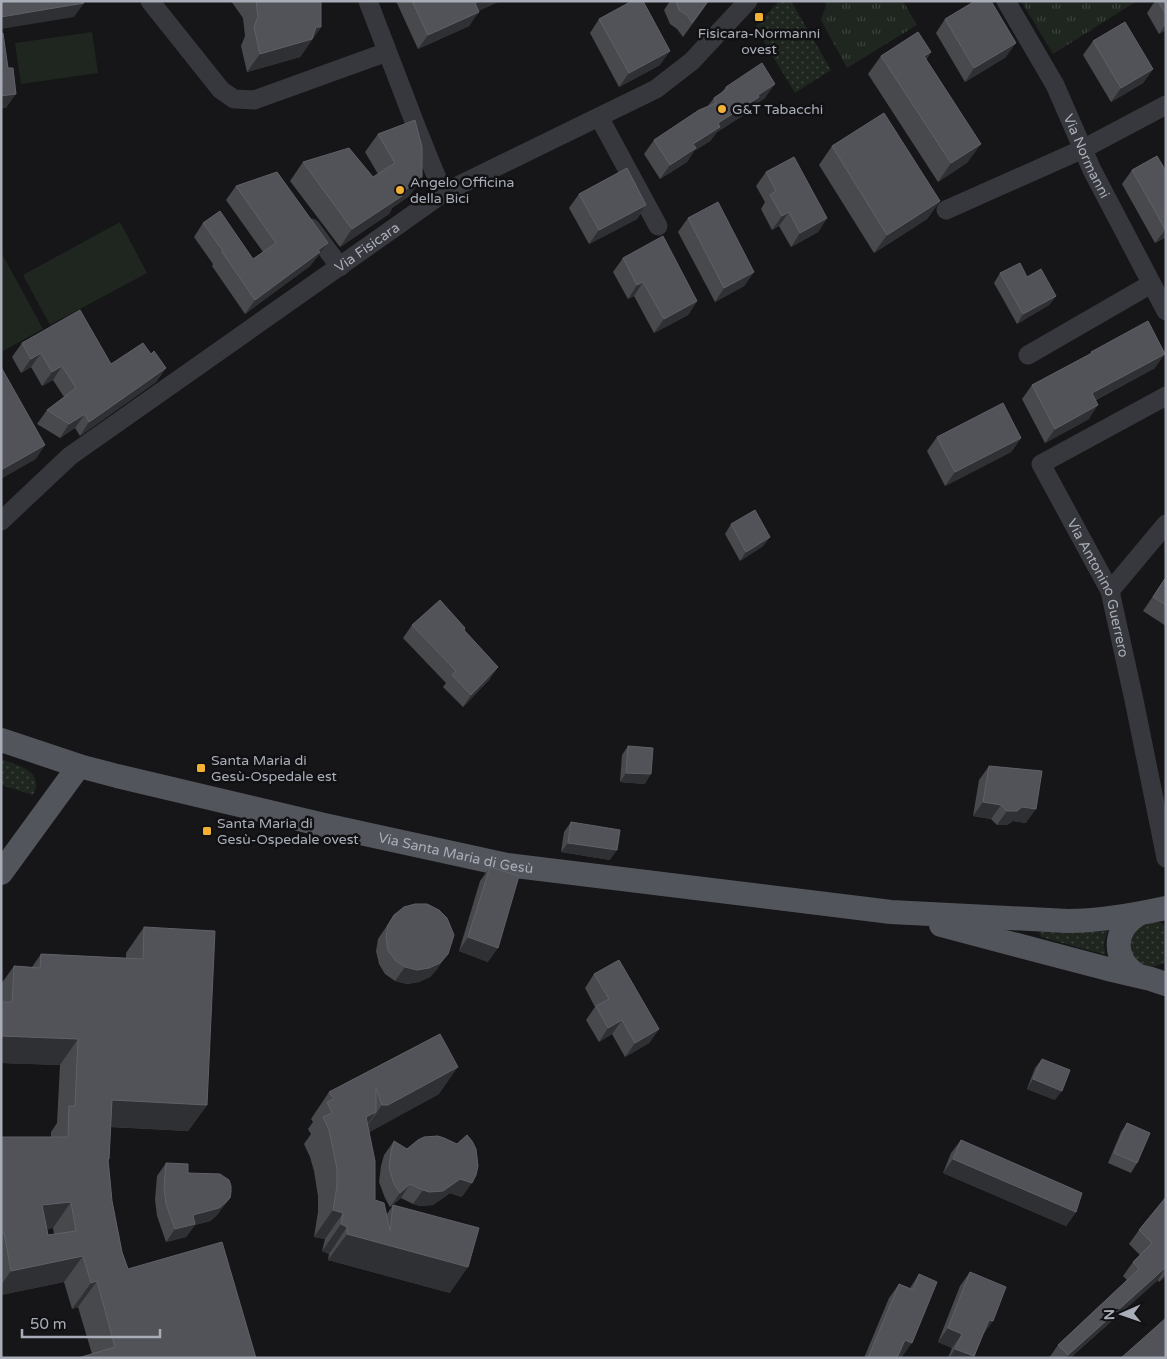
<svg xmlns="http://www.w3.org/2000/svg" width="1167" height="1359" viewBox="0 0 1167 1359" font-family="'Varela Round',sans-serif">
<style>
.grass{fill:url(#grass-tufts)}
.garden{fill:url(#garden-dots)}
.pitch{fill:#1e261f}
.lines{fill:none;stroke-linecap:round;stroke-linejoin:round}
.minor{stroke:#37383d;stroke-width:19}
.major{stroke:#53555c;stroke-width:24}
.wall{fill:#47494d;fill-rule:evenodd}
.shaded-wall{fill:#2f3033}
.building{fill:#525359;stroke:#5f6168;fill-rule:evenodd}
.poi-dot{fill:#f2b134;stroke:#111113;stroke-width:2}
.labels{text-anchor:middle;stroke-width:5;stroke-linejoin:round;paint-order:stroke}
.poi-label{font-size:14px;fill:#a8adb8;stroke:#111113;text-anchor:start}
.street-label{font-size:14px;fill:#a8adb8;stroke:#111113}
</style>
<defs>
<pattern id="grass-tufts" width="24" height="20" patternUnits="userSpaceOnUse" patternTransform="scale(1.25)"><rect width="24" height="20" fill="#1e261f"/><path d="M3 7l-1-3M5 7V3M7 7l1-3M15 17l-1-3M17 17v-4M19 17l1-3" fill="none" stroke="#3c433d"/></pattern>
<pattern id="garden-dots" width="8" height="8" patternUnits="userSpaceOnUse" patternTransform="scale(1.25)"><rect width="8" height="8" fill="#1e261f"/><path d="M2 2h.1M6 6h.1" fill="none" stroke="#3c433d" stroke-width="1.8" stroke-linecap="round"/></pattern>
</defs>
<rect width="100%" height="100%" fill="#161618"/>
<g class="grass">
<polygon points="824,1 903,1 917,25 847,68 821,20 826,5"/>
<polygon points="1021,1 1137,1 1053,54"/>
</g>
<g class="garden">
<polygon points="779,1 791,1 831,70 795,93 755,27"/>
<path d="M1 759C19 766 45 771 33 795L1 785Z"/>
<path d="M1154 920 1161 923 1166 926V961C1152 971 1144 967 1132 958 1127 929 1126 931 1154 920Z"/>
<polygon points="1108,930 1104,944 1106,955 1041,937 1039,933 1042,931"/>
</g>
<g class="pitch">
<polygon points="92,32 98,73 21,84 15,43"/>
<polygon points="120,222 147,273 50,325 23,275"/>
<polygon points="1,252 43,329 1,352"/>
</g>
<g class="lines">
<g class="minor">
<polyline points="150,1 221,90 234,99 254,100 387,52"/>
<polyline points="368,1 417,129 443,193"/>
<path id="s1" d="M1006 1 1055 85 1092 170 1166 311"/>
<polyline points="599,117 658,226"/>
<polyline points="946,210 1083,149 1166,105"/>
<polyline points="311,228 340,267"/>
<polyline points="1028,355 1151,284"/>
<path id="s2" d="M1166 396 1041 464 1110 591 1134 700 1166 858"/>
<path id="s3" d="M1 521 70 456 401 223 443 193 656 89 692 61 748 1"/>
<polyline points="1110,591 1166,524"/>
</g>
<g class="major">
<path id="s4" d="M1 740 79 766 117 776 324 825 507 865 891 912 1068 921C1101 921 1134 915 1166 908"/>
<polyline points="1,873 79,766"/>
<polyline points="941,925 1108,969 1151,979 1166,984"/>
<path d="M1137 975C1112 959 1113 930 1137 915"/>
</g>
</g>
<g class="wall">
<polygon points="231,1 321,1 321,27 300,57 247,72 241,46 245,36 243,18"/>
<polygon points="396,1 500,1 478,11 469,26 418,49"/>
<polygon points="670,1 709,1 683,37 677,29 670,24 664,10"/>
<polygon points="1155,1 1166,1 1166,30 1159,34 1147,13"/>
<polygon points="599,19 660,65 619,87 590,33"/>
<polygon points="945,19 1006,57 965,82 936,33"/>
<polygon points="1093,41 1153,69 1143,83 1111,102 1083,55"/>
<polygon points="931,52 926,60 968,162 938,182 868,74 881,56"/>
<polygon points="726,87 765,98 754,105 750,111 717,132 710,141 694,151 687,162 660,179 644,154 654,140 707,107 714,98 722,92"/>
<polygon points="378,134 422,178 409,196 392,208 389,214 340,247 290,181 303,162 373,177 378,174 365,152"/>
<polygon points="832,146 940,201 927,219 874,253 819,165"/>
<polygon points="1132,170 1166,171 1166,237 1155,243 1122,184"/>
<polygon points="766,172 827,218 818,232 791,247 779,226 772,230 761,209 765,202 756,186"/>
<polygon points="236,186 318,257 316,258 310,266 245,314 212,266 213,264 194,237 203,223 253,259 263,252 226,200"/>
<polygon points="579,194 646,205 637,219 589,244 569,208"/>
<polygon points="688,218 754,272 744,286 715,302 678,232"/>
<polygon points="623,258 697,301 688,315 654,333 634,296 628,299 613,272"/>
<polygon points="1000,273 1027,277 1056,296 1049,305 1017,324 994,283"/>
<polygon points="22,343 111,364 151,354 166,368 156,382 80,436 75,428 60,438 37,424 47,410 64,397 53,380 42,386 31,367 21,373 12,357"/>
<polygon points="1091,352 1155,368 1096,400 1089,419 1045,443 1022,399 1032,385 1090,354"/>
<polygon points="937,437 1021,438 1011,452 945,486 927,451"/>
<polygon points="731,524 770,537 763,546 740,561 725,534"/>
<polygon points="1166,577 1166,626 1143,611"/>
<polygon points="412,625 464,630 490,679 463,707 443,687 446,683 403,638"/>
<polygon points="628,746 645,784 620,782 622,755"/>
<polygon points="989,766 1026,823 1013,821 1007,825 997,825 991,819 973,816 979,780"/>
<polygon points="571,822 610,860 561,852 564,832"/>
<polygon points="490,867 488,962 459,951 480,881"/>
<polygon points="394,915 438,968 430,977 419,982 407,984 395,981 385,974 379,964 376,951 378,939"/>
<path d="M144 927 207 1105 188 1131 110 1127 109 1159 108 1160 112 1201 122 1252 128 1269 256 1358 92 1354 78 1307 72 1309 64 1282 1 1295V1137H51V1132L57 1123 60 1065 1 1063V984L14 966 32 967 41 954 126 958V953ZM53 1228 54 1234 48 1235 47 1229Z"/>
<polygon points="594,974 659,1029 649,1043 625,1057 612,1034 599,1042 586,1020 595,1007 585,988"/>
<polygon points="440,1034 439,1094 369,1132 375,1200 387,1214 393,1205 450,1293 328,1260 329,1254 322,1251 325,1239 314,1237 318,1212 318,1196 314,1171 310,1157 304,1144 311,1134 308,1129 313,1122 311,1119 329,1092"/>
<polygon points="1042,1059 1055,1100 1027,1089 1035,1068"/>
<polygon points="1127,1123 1137,1163 1131,1173 1108,1163 1121,1132"/>
<polygon points="961,1140 1076,1212 1066,1226 943,1173 951,1153"/>
<polygon points="394,1141 462,1197 450,1193 433,1205 420,1206 413,1204 401,1198 390,1207 385,1198 379,1182 381,1166 384,1155"/>
<polygon points="166,1163 188,1173 230,1198 216,1216 210,1221 195,1225 186,1237 166,1242 157,1216 155,1200 157,1176"/>
<polygon points="1166,1197 1166,1276 1159,1282 1158,1280 1070,1358 1049,1358 1058,1345 1127,1280 1123,1276 1133,1262 1140,1255 1129,1244 1139,1230"/>
<polygon points="970,1272 983,1334 974,1358 948,1358 952,1348 938,1342 960,1286"/>
<polygon points="919,1274 902,1357 898,1356 897,1358 864,1358 889,1298 899,1284 910,1288"/>
</g>
<g class="shaded-wall">
<polygon points="479,1 500,1 465,17 475,3"/>
<polygon points="84,3 74,17 1,29 1,17"/>
<polygon points="479,12 469,26 418,49 428,35"/>
<polygon points="1166,24 1166,30 1159,34"/>
<polygon points="316,27 321,27 300,57 247,72 260,54"/>
<polygon points="1016,43 1006,57 965,82 974,68"/>
<polygon points="670,51 660,65 619,87 629,73"/>
<polygon points="931,52 918,70 924,56"/>
<polygon points="1153,69 1143,83 1111,102 1121,88"/>
<polygon points="775,84 765,98 754,105 750,111 717,132 710,141 694,151 687,162 660,179 670,165 718,123 758,95"/>
<polygon points="16,94 6,108 1,108 1,96"/>
<polygon points="981,144 968,162 938,182 951,163"/>
<polygon points="422,178 409,196 392,208 389,214 340,247 352,229"/>
<polygon points="940,201 927,219 874,253 887,235"/>
<polygon points="646,205 637,219 589,244 599,230"/>
<polygon points="789,212 779,226 772,230 782,216"/>
<polygon points="827,218 818,232 791,247 800,233"/>
<polygon points="1166,229 1166,237 1155,243"/>
<polygon points="328,243 310,266 245,314 255,300"/>
<polygon points="754,272 744,286 715,302 724,288"/>
<polygon points="643,282 634,296 628,299 637,285"/>
<polygon points="1056,296 1049,305 1017,324 1023,314"/>
<polygon points="697,301 688,315 654,333 664,319"/>
<polygon points="41,353 31,367 21,373 31,359"/>
<polygon points="1165,354 1155,368 1082,407 1092,393"/>
<polygon points="62,366 53,380 42,386 52,372"/>
<polygon points="166,368 156,382 80,436 89,422"/>
<polygon points="1098,405 1089,419 1045,443 1055,429"/>
<polygon points="85,414 75,428 60,438 69,424"/>
<polygon points="1021,438 1011,452 945,486 955,472"/>
<polygon points="45,445 36,459 1,479 1,470"/>
<polygon points="770,537 763,546 740,561 746,552"/>
<polygon points="498,667 490,679 463,707 471,695"/>
<polygon points="626,773 651,774 645,784 620,782"/>
<polygon points="983,802 1001,805 991,819 973,816"/>
<polygon points="1022,807 1036,809 1026,823 1013,821 1007,825 997,825 1007,811"/>
<polygon points="568,843 617,850 610,860 561,852"/>
<polygon points="468,937 498,948 488,962 459,951"/>
<polygon points="448,954 438,968 430,977 419,982 407,984 395,981 405,967"/>
<polygon points="622,1020 612,1034 599,1042 608,1028"/>
<polygon points="659,1029 649,1043 625,1057 635,1043"/>
<polygon points="1,1036 78,1039 60,1065 1,1063"/>
<polygon points="458,1067 439,1094 370,1132 363,1132 382,1105"/>
<polygon points="1033,1079 1062,1091 1055,1100 1027,1089"/>
<polygon points="112,1100 207,1105 188,1131 94,1126"/>
<polygon points="376,1112 357,1139 366,1117"/>
<polygon points="953,1159 1076,1212 1066,1226 943,1173"/>
<polygon points="460,1179 472,1183 462,1197 450,1193 433,1205 420,1206 413,1204 423,1190"/>
<polygon points="410,1184 401,1198 390,1207 400,1193"/>
<polygon points="230,1198 216,1216 210,1221 195,1225 186,1237 166,1242 175,1229 193,1215"/>
<polygon points="71,1202 53,1228 24,1231 42,1205"/>
<polygon points="333,1210 343,1213 325,1239 314,1237"/>
<polygon points="341,1224 347,1227 329,1254 322,1251"/>
<polygon points="347,1234 468,1267 450,1293 328,1260"/>
<polygon points="83,1256 64,1282 1,1295 1,1285 11,1271"/>
<polygon points="1166,1267 1158,1280 1070,1358 1066,1358 1068,1355"/>
<polygon points="1166,1273 1166,1276 1159,1282"/>
<polygon points="97,1281 78,1307 72,1309 91,1283"/>
<polygon points="989,1320 993,1321 983,1335"/>
<polygon points="948,1328 962,1334 952,1348 938,1342"/>
<polygon points="905,1340 912,1343 902,1357 895,1354"/>
<polygon points="955,1349 974,1356 974,1358 949,1358"/>
</g>
<g class="building">
<polygon points="1,1 83,1 84,3 1,17"/>
<polygon points="256,1 321,1 321,27 316,27 312,39 260,54 254,27 258,17"/>
<polygon points="412,1 479,1 475,3 479,12 428,35"/>
<polygon points="632,1 643,1 670,51 629,73 599,19"/>
<polygon points="676,1 708,1 692,23 687,15 679,10"/>
<polygon points="975,1 991,1 1016,43 974,68 945,19"/>
<polygon points="1158,1 1166,1 1166,15"/>
<polygon points="1125,22 1153,69 1121,88 1093,41"/>
<polygon points="918,32 931,52 924,56 981,144 951,163 881,56"/>
<polygon points="1,33 3,33 8,68 13,68 16,94 1,96"/>
<polygon points="762,63 775,84 758,95 759,97 718,123 720,127 693,144 696,148 670,165 654,140 699,110 716,103 714,98 727,89 726,87"/>
<polygon points="884,113 940,201 887,235 832,146"/>
<polygon points="415,120 422,147 422,178 401,193 402,196 352,229 303,162 349,148 373,177 395,163 378,134"/>
<polygon points="1157,156 1166,171 1165,229 1132,170"/>
<polygon points="794,157 827,218 800,233 789,212 782,216 770,195 776,191 766,172"/>
<polygon points="627,168 646,205 599,230 579,194"/>
<polygon points="277,172 328,243 318,250 320,252 255,300 222,252 223,251 203,223 220,211 253,259 276,243 236,186"/>
<polygon points="718,202 754,272 724,288 688,218"/>
<polygon points="663,236 697,301 664,319 643,282 637,285 623,258"/>
<polygon points="1020,263 1027,277 1041,269 1056,296 1023,314 1000,273"/>
<polygon points="80,310 111,364 143,343 151,354 154,351 166,368 89,422 85,414 69,424 47,410 76,388 62,366 52,372 41,353 31,359 22,343"/>
<polygon points="1148,321 1165,354 1092,393 1098,405 1055,429 1032,385 1092,353 1091,352"/>
<polygon points="1,367 45,445 1,470"/>
<polygon points="1003,403 1021,438 955,472 937,437"/>
<polygon points="755,510 770,537 746,552 731,524"/>
<polygon points="1166,577 1166,605 1153,597"/>
<polygon points="440,600 465,628 464,630 498,667 471,695 452,675 456,671 412,625"/>
<polygon points="628,746 653,748 651,774 626,773"/>
<polygon points="989,766 1042,771 1036,809 1022,807 1017,811 1007,811 1001,805 983,802"/>
<polygon points="571,822 620,830 617,850 568,843"/>
<polygon points="490,867 519,876 498,948 468,937"/>
<polygon points="415,904 427,904 439,910 447,918 454,935 448,954 440,963 429,968 417,970 405,967 395,960 388,950 386,937 388,925 394,915 404,907"/>
<path d="M144 927 215 931 207 1105 112 1100 109 1159H108L112 1201 122 1252 128 1269 222 1242 256 1358H78L115 1347 97 1281 91 1283 83 1256 11 1271 4 1233H1V1137H68L69 1106H75L78 1039 1 1036V1002H12L14 966 40 968 41 954 143 959ZM71 1202 76 1231 48 1235 42 1205Z"/>
<polygon points="619,960 659,1029 635,1043 622,1020 608,1028 596,1006 609,999 594,974"/>
<polygon points="440,1034 458,1067 388,1105 382,1105 376,1088 376,1112 366,1117 375,1161 375,1200 384,1203 390,1231 393,1205 479,1228 468,1267 347,1234 347,1227 341,1224 343,1213 333,1210 337,1186 337,1169 332,1144 329,1130 323,1117 332,1113 327,1102 334,1099 329,1092"/>
<polygon points="1042,1059 1070,1070 1062,1091 1033,1079"/>
<polygon points="1127,1123 1150,1133 1137,1163 1114,1153"/>
<polygon points="467,1135 472,1141 476,1149 478,1166 476,1175 472,1183 460,1179 443,1191 429,1192 423,1190 410,1184 400,1193 394,1184 389,1168 391,1152 394,1141 407,1149 418,1140 424,1137 438,1136 444,1138 457,1144"/>
<polygon points="961,1140 1082,1193 1076,1212 953,1159"/>
<polygon points="166,1163 188,1164 188,1173 220,1174 229,1180 231,1186 231,1192 230,1198 225,1203 219,1208 193,1215 195,1224 175,1229 166,1204 164,1187"/>
<polygon points="1166,1197 1166,1267 1068,1355 1058,1345 1139,1269 1133,1262 1152,1243 1139,1230"/>
<polygon points="970,1272 1006,1287 993,1321 989,1320 974,1356 955,1349 962,1334 948,1328"/>
<polygon points="919,1274 937,1282 912,1343 905,1340 897,1358 868,1358 899,1284 913,1290"/>
<polygon points="1166,1318 1166,1358 1121,1358"/>
</g>
<g class="poi-dot">
<rect x="754" y="12" width="10" height="10" rx="2.5"/>
<circle cx="722" cy="109" r="5"/>
<circle cx="400" cy="190" r="5"/>
<rect x="196" y="763" width="10" height="10" rx="2.5"/>
<rect x="202" y="826" width="10" height="10" rx="2.5"/>
</g>
<g class="labels">
<g class="poi-label">
<text x="759" y="38" text-anchor="middle">Fisicara-Normanni<tspan x="759" dy="16">ovest</tspan></text>
<text x="732" y="114">G&amp;T Tabacchi</text>
<text x="410" y="187">Angelo Officina<tspan x="410" dy="16">della Bici</tspan></text>
<text x="211" y="765">Santa Maria di<tspan x="211" dy="16">Gesù-Ospedale est</tspan></text>
<text x="217" y="828">Santa Maria di<tspan x="217" dy="16">Gesù-Ospedale ovest</tspan></text>
</g>
<g class="street-label">
<text dy="5" stroke="none"><textPath href="#s1" startOffset="175">Via Normanni</textPath></text>
<text dy="5" stroke="none"><textPath href="#s3" startOffset="458">Via Fisicara</textPath></text>
<text dy="5" stroke="none"><textPath href="#s2" startOffset="280">Via Antonino Guerrero</textPath></text>
<text dy="5" stroke="none"><textPath href="#s4" startOffset="469">Via Santa Maria di Gesù</textPath></text>
</g>
</g>
<rect width="1167" height="1359" fill="none" stroke="#a8adb8" stroke-width="5"/>
<g transform="translate(1122 1314) rotate(268)" stroke="#111113" stroke-width="4" paint-order="stroke">
<path d="M0-4L9 19L0 12L-9 19Z" fill="#a8adb8"/>
<text y="-8" font-size="14" font-weight="bold" text-anchor="middle" fill="#a8adb8">N</text>
</g>
<path d="M22 1329v8h138v-8" fill="none" stroke="#a8adb8" stroke-width="2.5"/>
<text x="30" y="1329" font-size="15" fill="#a8adb8" stroke="#111113" stroke-width="4" paint-order="stroke">50 m</text>
</svg>
